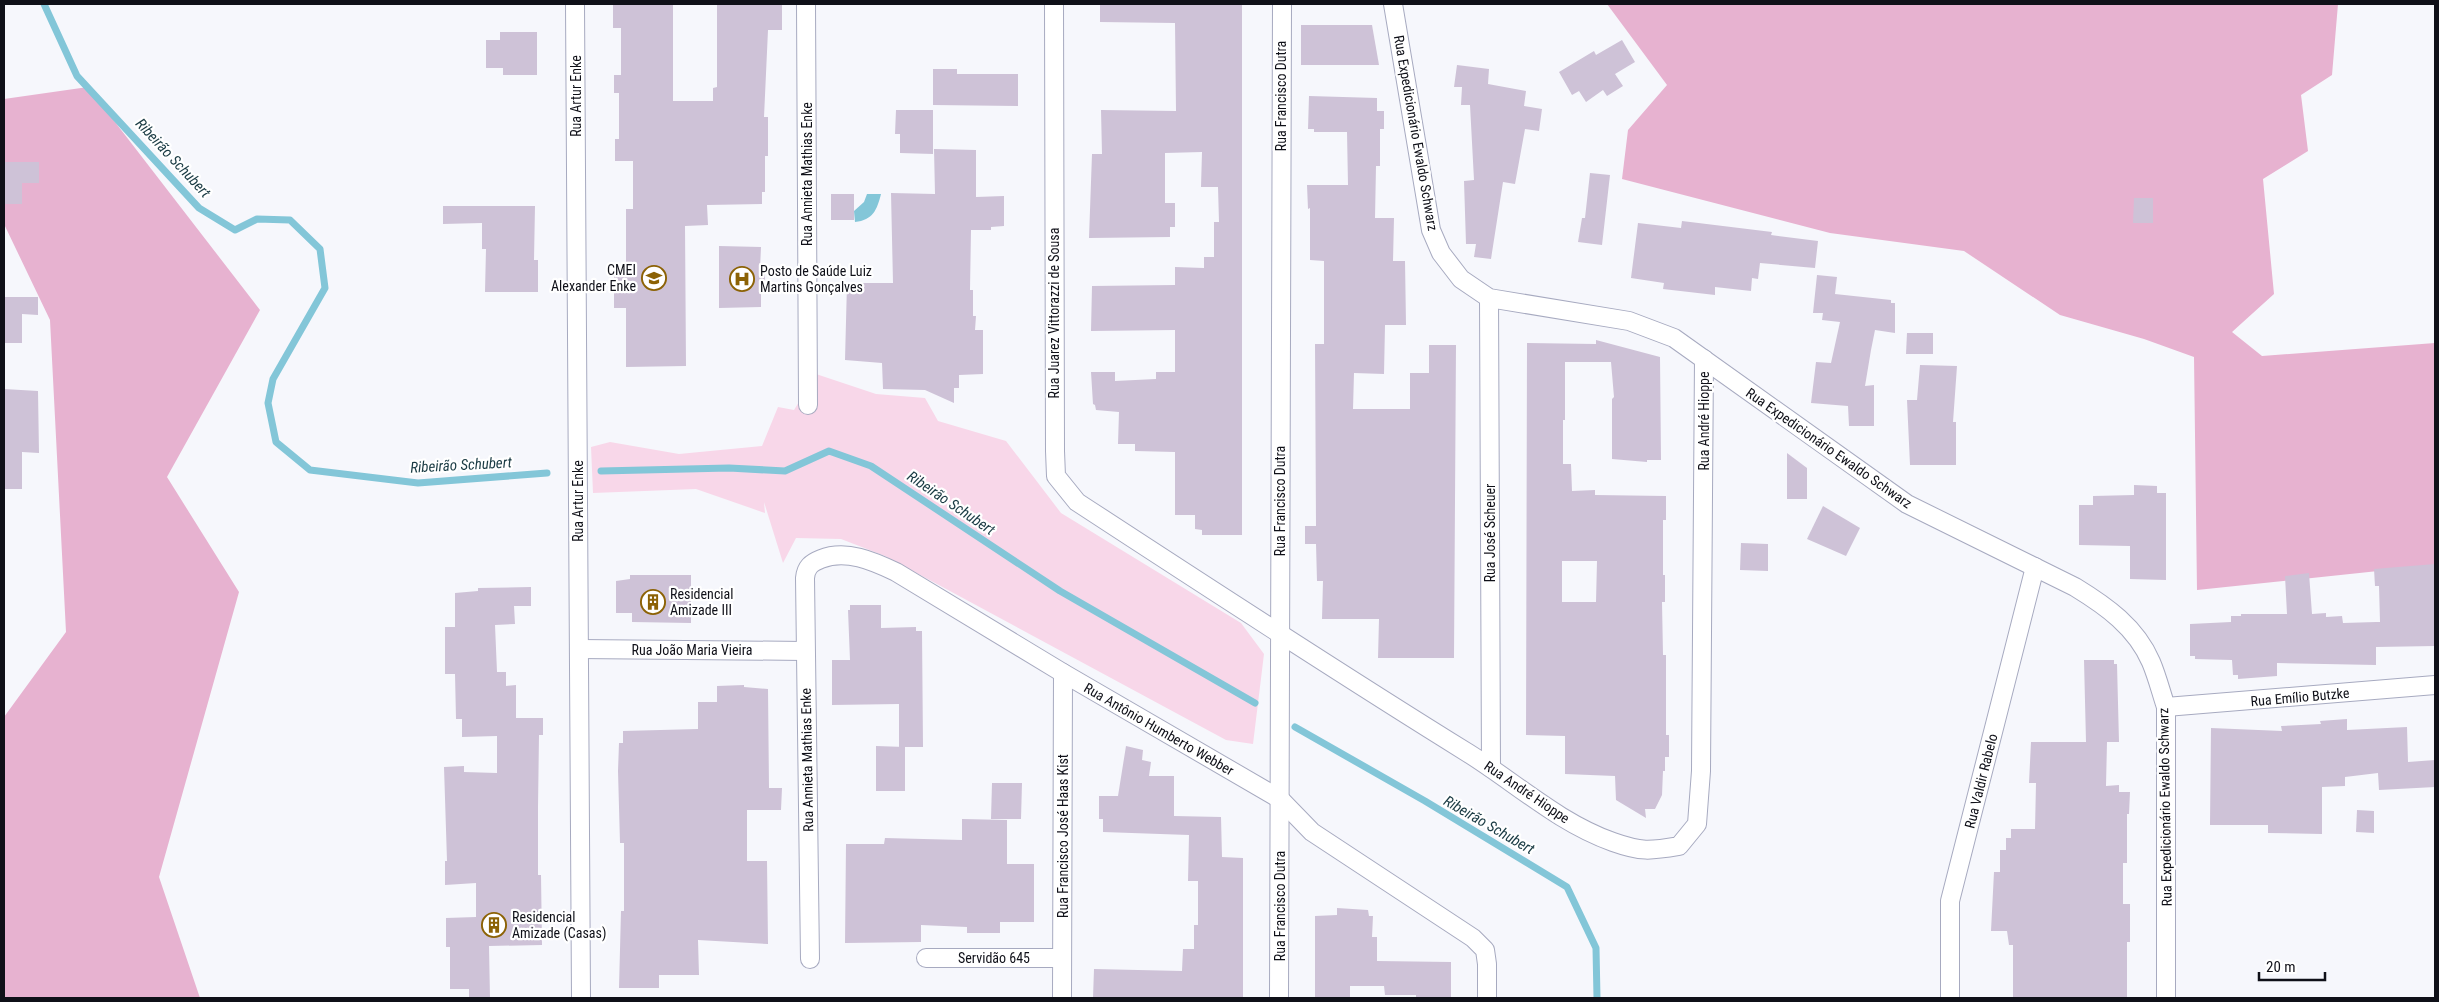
<svg xmlns="http://www.w3.org/2000/svg" width="2439" height="1002" viewBox="0 0 2439 1002" font-family="'Roboto Condensed',sans-serif">
<style>
.green{fill:#f8d7e9}
.forest{fill:#e7b2d0}
.water{fill:#83c6d8}
.lines{fill:none;stroke-linecap:round;stroke-linejoin:round}
.stream{stroke:#83c6d8;stroke-width:7}
.building{fill:#cec2d7;fill-rule:evenodd}
.minor-casing{stroke:#a7aac0;stroke-width:20}
.minor{stroke:#fff;stroke-width:18}
.labels{text-anchor:middle;stroke-width:4.5;stroke-linejoin:round;paint-order:stroke}
.street-label{font-size:14px;fill:#0f1018;stroke:#fff}
.poi-label{font-size:14px;fill:#0f1018;stroke:#fff;text-anchor:start}
.water-label{font-size:15px;font-style:italic;fill:#193a43;stroke:#fff}
</style>
<rect width="100%" height="100%" fill="#f6f7fc"/>
<polygon class="green" points="816,374 876,394 925,398 938,421 1006,441 1061,513 1241,623 1264,654 1253,744 1226,740 885,556 841,539 796,538 783,563 764,502 765,513 696,489 593,493 591,447 610,442 679,454 762,446 778,407 794,410"/>
<g class="forest">
<polygon points="1607,4 2338,4 2332,75 2301,95 2308,151 2263,179 2274,294 2232,332 2262,356 2435,343 2435,565 2197,590 2194,357 2144,339 2060,315 1964,251 1830,233 1622,179 1628,130 1667,85"/>
<polygon points="88,87 260,310 167,477 239,592 159,877 200,998 4,998 4,717 66,632 50,320 4,224 4,99"/>
</g>
<path class="water" d="M867 194H881C877 210 873 220 855 222L854 211 864 202Z"/>
<g class="lines">
<g class="stream">
<polyline points="44,4 77,76 199,208 235,230 257,219 290,220 320,249 325,288 273,379 268,403 276,442 310,470 418,483 547,473"/>
<polyline points="601,471 729,468 785,471 829,451 871,466 1060,591 1255,703"/>
<polyline points="1295,727 1425,801 1567,887 1596,948 1597,998"/>
</g>
</g>
<g class="building">
<polygon points="613,4 673,4 673,101 713,101 713,88 717,87 717,4 782,4 782,30 768,30 764,117 768,117 768,156 765,156 765,192 762,192 762,204 707,205 708,225 685,226 686,366 626,367 626,308 614,308 614,274 626,274 626,209 633,209 633,161 615,161 615,139 619,139 619,93 614,93 614,75 621,75 621,28 613,28"/>
<polygon points="1100,4 1242,4 1242,535 1202,535 1202,530 1195,529 1195,515 1175,515 1175,452 1135,451 1135,444 1118,444 1119,412 1096,410 1095,405 1093,404 1091,372 1115,372 1115,381 1156,379 1156,372 1175,372 1175,330 1091,331 1092,286 1175,285 1175,267 1204,268 1204,257 1214,257 1214,222 1219,222 1218,187 1201,187 1202,152 1165,153 1165,203 1175,203 1175,227 1170,227 1170,237 1089,238 1092,154 1102,154 1101,110 1176,111 1175,23 1100,22"/>
<polygon points="1301,25 1372,25 1379,65 1301,65"/>
<polygon points="500,32 537,32 537,75 503,75 503,68 486,68 486,40 500,40"/>
<polygon points="1622,40 1635,62 1615,74 1623,86 1607,96 1603,90 1586,102 1579,91 1572,95 1559,72 1594,51 1596,55"/>
<polygon points="1457,65 1489,69 1488,84 1526,91 1524,106 1542,109 1539,131 1525,129 1515,184 1503,182 1491,259 1474,257 1476,244 1466,244 1464,181 1474,180 1470,105 1461,105 1462,87 1454,87"/>
<polygon points="933,69 957,69 957,74 1018,74 1018,106 933,105"/>
<polygon points="1309,96 1377,98 1377,111 1384,111 1384,129 1380,129 1380,166 1376,166 1375,218 1394,218 1393,261 1405,261 1406,325 1385,325 1384,374 1354,373 1353,409 1410,409 1410,373 1429,373 1429,345 1456,345 1454,658 1378,658 1379,619 1322,619 1323,581 1317,581 1316,544 1305,544 1305,526 1316,526 1315,344 1324,344 1324,261 1310,260 1310,208 1308,209 1307,185 1348,185 1347,132 1314,132 1314,129 1308,129"/>
<polygon points="896,110 933,110 933,154 900,153 900,134 895,134"/>
<polygon points="934,149 976,150 976,197 1004,196 1004,226 991,227 991,230 971,230 970,290 973,290 973,316 976,316 975,330 983,330 983,374 959,375 959,388 954,388 954,403 925,390 883,389 882,363 845,360 847,283 893,283 891,193 935,194"/>
<polygon points="4,162 39,162 39,183 22,183 22,204 4,204"/>
<polygon points="1590,173 1610,175 1602,245 1578,242 1582,218 1585,218"/>
<rect x="831" y="194" width="23" height="26"/>
<polygon points="2134,198 2153,198 2153,223 2133,223"/>
<polygon points="443,206 535,206 534,260 538,260 538,292 485,292 486,249 482,249 482,223 443,224"/>
<polygon points="1682,221 1772,232 1771,235 1818,241 1815,268 1760,263 1758,279 1752,278 1751,291 1715,287 1715,295 1663,289 1664,283 1631,278 1638,223 1681,228"/>
<polygon points="719,246 761,247 760,269 765,269 765,289 761,288 761,307 719,308"/>
<polygon points="1817,275 1837,277 1835,294 1891,300 1891,303 1895,303 1895,333 1875,330 1871,350 1865,386 1874,385 1874,426 1849,426 1848,406 1811,403 1816,362 1831,363 1840,322 1822,320 1823,313 1813,313"/>
<polygon points="4,297 38,297 38,315 22,314 22,343 4,343"/>
<polygon points="1907,333 1933,333 1933,354 1906,354"/>
<path d="M1596 340 1660 357 1661 460H1647V462L1612 459V399L1614 397 1611 362H1565V420H1563V464H1571L1572 491 1595 490V495L1666 496V520H1663V575H1665V602H1662L1663 655H1666V735H1669V757H1665V771H1663L1662 795 1655 809H1645L1646 818 1616 800 1615 776 1565 774V736L1526 735 1527 343 1596 344ZM1562 561H1597L1596 602H1562Z"/>
<polygon points="1920,365 1957,366 1953,422 1956,422 1956,465 1910,465 1907,400 1917,400"/>
<polygon points="4,389 38,391 39,453 22,452 22,489 4,489"/>
<polygon points="1787,453 1807,468 1807,499 1787,499"/>
<polygon points="2134,485 2157,486 2157,493 2166,493 2166,580 2130,579 2130,546 2079,545 2079,505 2093,505 2093,496 2134,495"/>
<polygon points="1823,506 1860,528 1846,556 1807,539"/>
<polygon points="1741,543 1768,544 1768,571 1740,570"/>
<polygon points="2435,564 2435,646 2376,647 2376,665 2277,663 2277,676 2238,679 2238,675 2233,675 2232,660 2195,659 2195,656 2190,656 2190,624 2231,622 2231,616 2241,616 2241,614 2287,614 2285,576 2309,573 2312,614 2326,613 2326,617 2342,616 2343,623 2376,622 2380,622 2379,586 2375,586 2374,569"/>
<polygon points="630,575 691,575 691,623 632,622 632,613 616,613 616,581 630,579"/>
<polygon points="531,587 531,606 514,606 515,624 495,625 497,672 506,672 506,686 516,685 516,718 543,718 543,735 539,735 538,807 538,875 541,875 542,945 489,946 490,998 469,998 469,989 450,989 450,947 446,947 446,918 476,917 476,883 445,885 445,861 447,861 444,767 464,766 464,772 497,773 497,736 462,737 462,719 456,719 455,674 445,674 445,627 455,627 455,593 478,591 478,588"/>
<polygon points="850,605 881,605 881,628 916,627 916,631 922,631 923,747 899,747 899,704 832,705 832,660 850,660 848,610 850,610"/>
<polygon points="2084,660 2114,660 2114,664 2117,664 2119,742 2107,742 2106,786 2119,785 2119,792 2130,792 2129,814 2127,814 2127,863 2123,863 2123,904 2130,904 2130,942 2127,942 2127,998 2013,998 2013,945 2009,945 2007,931 1991,931 1994,872 2000,872 2000,850 2006,850 2006,838 2011,838 2011,829 2035,829 2036,783 2029,783 2031,742 2086,742"/>
<polygon points="744,685 744,687 768,689 769,788 782,788 781,810 747,810 747,861 767,861 768,944 698,940 699,975 659,975 659,988 619,988 621,911 624,911 624,843 620,843 618,771 619,743 623,743 623,731 698,729 698,702 717,702 717,686"/>
<polygon points="2347,719 2347,730 2407,727 2408,762 2435,760 2435,787 2379,790 2378,773 2345,777 2345,786 2322,787 2322,834 2268,833 2268,825 2210,825 2211,728 2282,731 2281,726 2321,724 2320,721"/>
<polygon points="876,746 905,747 905,791 876,791"/>
<polygon points="1126,746 1143,750 1142,760 1151,762 1149,776 1174,776 1174,816 1221,817 1222,857 1243,858 1243,998 1093,998 1094,969 1182,971 1183,949 1194,949 1194,925 1198,925 1198,881 1188,881 1189,835 1103,832 1103,819 1099,819 1099,796 1118,796"/>
<polygon points="992,783 1022,783 1021,819 991,819"/>
<polygon points="2357,810 2374,811 2374,833 2356,832"/>
<polygon points="962,819 1007,820 1007,864 1034,864 1034,922 1000,922 1000,933 967,933 967,927 921,925 921,942 845,943 846,844 884,844 885,838 962,840"/>
<polygon points="1337,908 1368,910 1369,916 1373,916 1372,937 1377,937 1377,961 1451,962 1451,998 1416,998 1416,995 1385,995 1384,986 1350,986 1350,998 1315,998 1315,916 1337,915"/>
</g>
<g class="lines">
<defs>
<g id="minor">
<polyline points="575,4 581,998"/>
<polyline points="806,4 808,405"/>
<path d="M1054 4 1055 451 1056 476 1077 502C1207 587 1337 672 1468 753 1516 783 1559 823 1613 842 1641 852 1650 851 1679 846L1697 824 1701 771 1704 359"/>
<path d="M1393 4 1431 230 1441 253 1461 279 1489 298 1629 321 1674 338 1907 504 2075 587C2106 606 2136 627 2151 662 2157 676 2161 692 2166 707V998"/>
<polyline points="1489,298 1491,768"/>
<polyline points="579,649 805,651"/>
<polyline points="2166,707 2435,685"/>
<polyline points="926,958 1062,958"/>
<path d="M810 959 805 578C806 567 811 563 821 559 846 549 873 561 896 572L1063 673 1280 799 1312 832 1473 938 1485 950 1487 964V998"/>
<polyline points="1062,998 1063,673"/>
<polyline points="1279,998 1282,4"/>
<polyline points="1950,998 1950,901 2035,567"/>
</g>
</defs>
<use href="#minor" class="minor-casing"/>
<use href="#minor" class="minor"/>
</g>
<defs>
<symbol id="school-ring" viewBox="-11 -11 22 22"><circle r="9.5" fill="#fff" stroke="#8c6205" stroke-width="1.5"/><path d="M0-5L7-2L0 1L-7-2ZM-4 1L0 2.5L4 1V4Q0 6-4 4Z" fill="#8c6205"/></symbol>
<symbol id="hospital-ring" viewBox="-11 -11 22 22"><circle r="9.5" fill="#fff" stroke="#8c6205" stroke-width="1.5"/><path d="M-5-5h3v3.5h4V-5h3V5h-3V1.5h-4V5h-3Z" fill="#8c6205"/></symbol>
<symbol id="building-ring" viewBox="-11 -11 22 22"><circle r="9.5" fill="#fff" stroke="#8c6205" stroke-width="1.5"/><path d="M-4-6H4V6H1V3H-1V6H-4ZM-2.5-4.3h1.7v1.8h-1.7ZM.8-4.3h1.7v1.8H.8ZM-2.5-1h1.7V.8h-1.7ZM.8-1h1.7V.8H.8Z" fill="#8c6205"/></symbol>
</defs>
<g fill-rule="evenodd">
<use href="#school-ring" x="640" y="264" width="28" height="28"/>
<use href="#hospital-ring" x="728" y="265" width="28" height="28"/>
<use href="#building-ring" x="639" y="588" width="28" height="28"/>
<use href="#building-ring" x="480" y="911" width="28" height="28"/>
</g>
<g class="labels">
<g class="street-label">
<text transform="translate(576 96) rotate(-90)" y="5">Rua Artur Enke</text>
<text transform="translate(1281 96) rotate(-90)" y="5">Rua Francisco Dutra</text>
<text transform="translate(1416 133) rotate(80)" y="5">Rua Expedicionário Ewaldo Schwarz</text>
<text transform="translate(807 174) rotate(-90)" y="5">Rua Annieta Mathias Enke</text>
<text transform="translate(1054 313) rotate(-90)" y="5">Rua Juarez Vittorazzi de Sousa</text>
<text transform="translate(1704 421) rotate(-90)" y="5">Rua André Hioppe</text>
<text transform="translate(1829 448) rotate(35)" y="5">Rua Expedicionário Ewaldo Schwarz</text>
<text transform="translate(578 501) rotate(-90)" y="5">Rua Artur Enke</text>
<text transform="translate(1280 501) rotate(-90)" y="5">Rua Francisco Dutra</text>
<text transform="translate(1490 533) rotate(-90)" y="5">Rua José Scheuer</text>
<text x="692" y="655">Rua João Maria Vieira</text>
<text transform="translate(2300 697) rotate(-5)" y="5">Rua Emílio Butzke</text>
<text transform="translate(1159 729) rotate(30)" y="5">Rua Antônio Humberto Webber</text>
<text transform="translate(807 760) rotate(-91)" y="5">Rua Annieta Mathias Enke</text>
<text transform="translate(1981 781) rotate(-76)" y="5">Rua Valdir Rabelo</text>
<text transform="translate(1527 792) rotate(34)" y="5">Rua André Hioppe</text>
<text transform="translate(2165 807) rotate(-91)" y="5">Rua Expedicionário Ewaldo Schwarz</text>
<text transform="translate(1063 836) rotate(-90)" y="5">Rua Francisco José Haas Kist</text>
<text transform="translate(1280 906) rotate(-90)" y="5">Rua Francisco Dutra</text>
<text x="994" y="963">Servidão 645</text>
</g>
<g class="poi-label">
<text x="636" y="275" text-anchor="end">CMEI<tspan x="636" dy="16">Alexander Enke</tspan></text>
<text x="760" y="276">Posto de Saúde Luiz<tspan x="760" dy="16">Martins Gonçalves</tspan></text>
<text x="670" y="599">Residencial<tspan x="670" dy="16">Amizade III</tspan></text>
<text x="512" y="922">Residencial<tspan x="512" dy="16">Amizade (Casas)</tspan></text>
</g>
<g class="water-label">
<text transform="translate(173 158) rotate(47)" y="5">Ribeirão Schubert</text>
<text transform="translate(461 465) rotate(-3)" y="5">Ribeirão Schubert</text>
<text transform="translate(951 503) rotate(34)" y="5">Ribeirão Schubert</text>
<text transform="translate(1489 825) rotate(30)" y="5">Ribeirão Schubert</text>
</g>
</g>
<rect width="2439" height="1002" fill="none" stroke="#0f1018" stroke-width="10"/>
<path d="M2259 972v8h66v-8" fill="none" stroke="#0f1018" stroke-width="2.5"/>
<text x="2266" y="972" font-size="15" fill="#0f1018" stroke="#ffffff" stroke-width="4" paint-order="stroke">20 m</text>
</svg>
